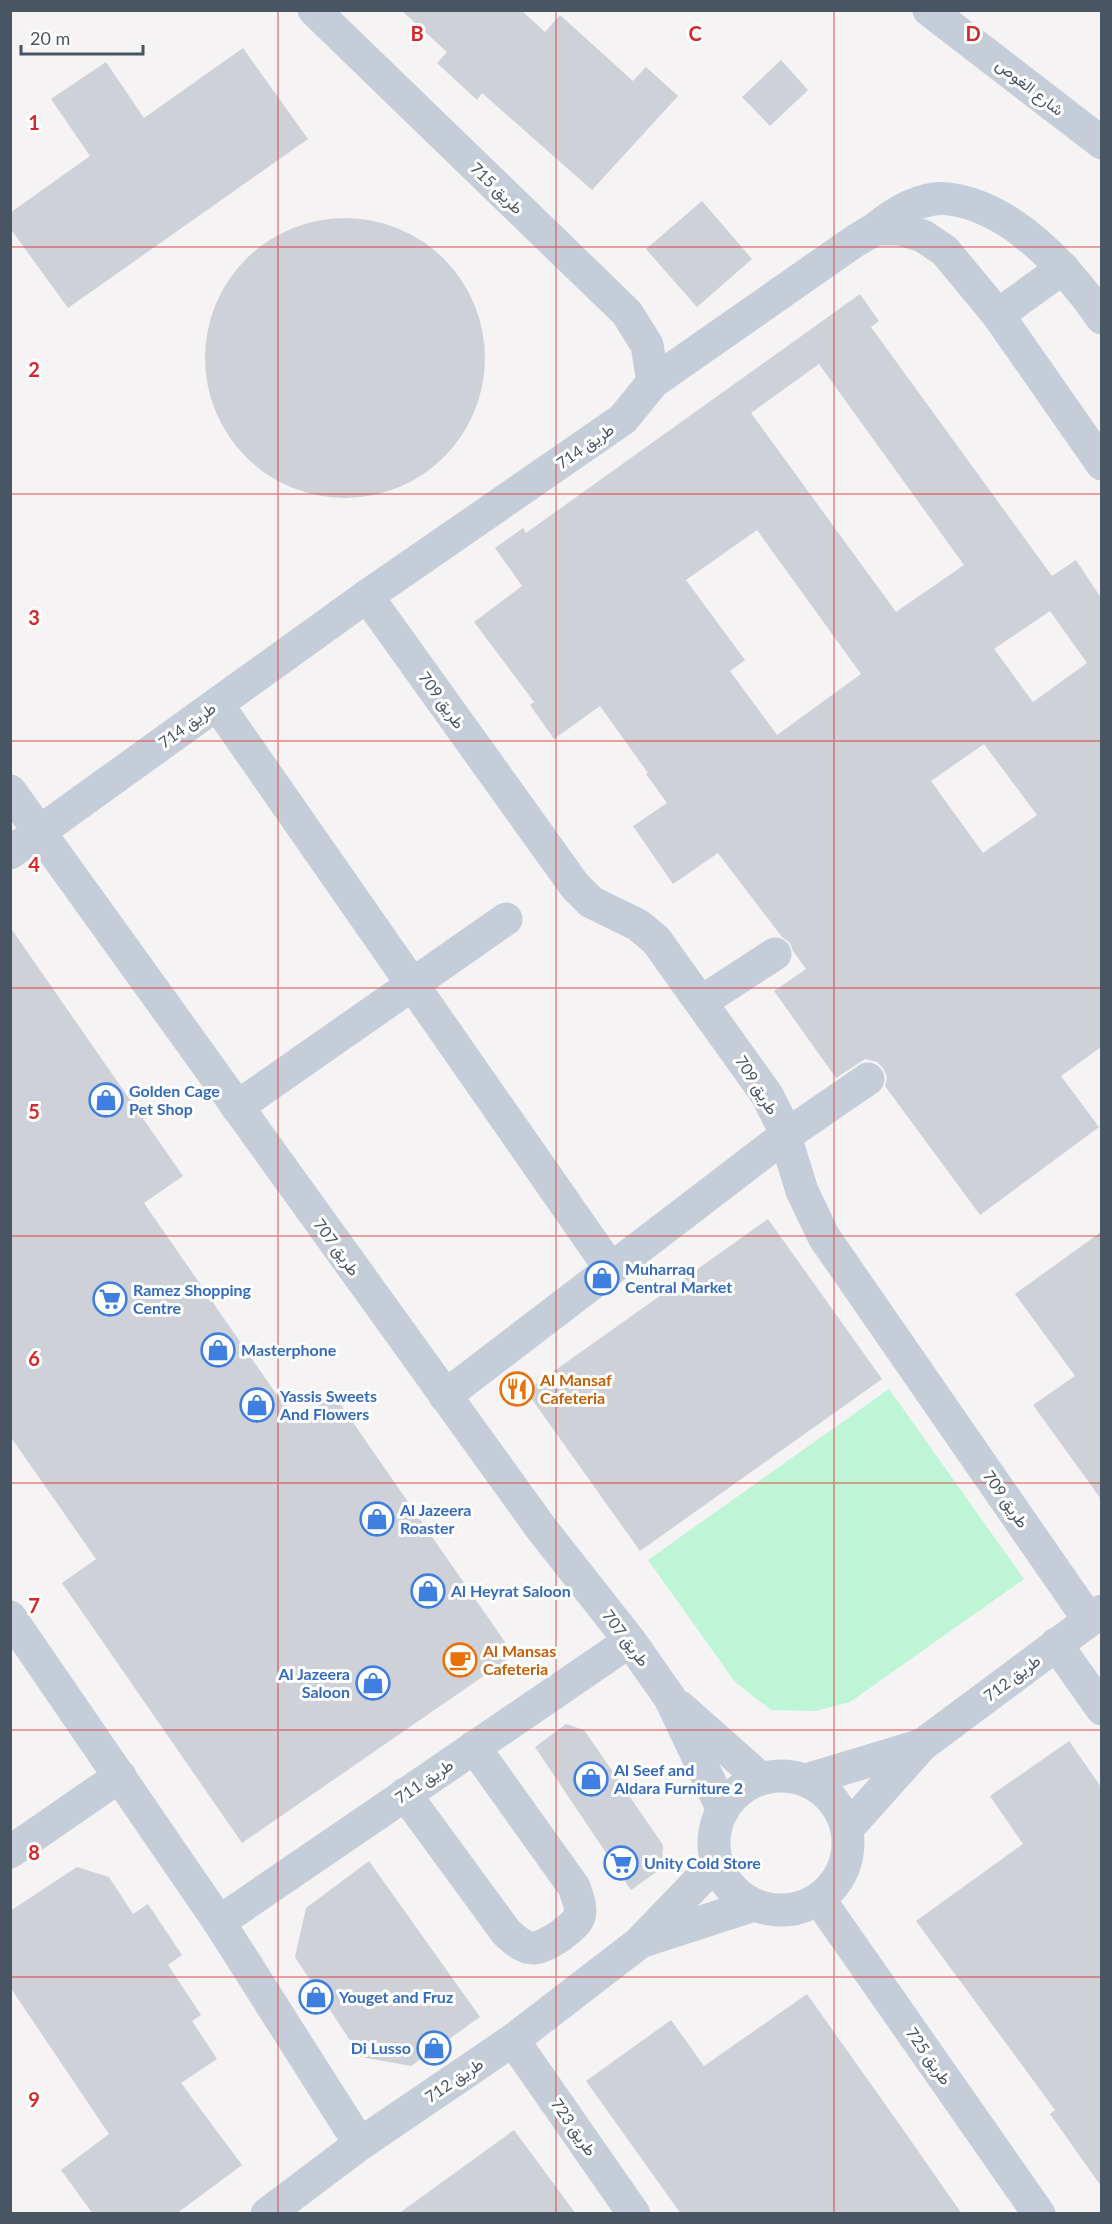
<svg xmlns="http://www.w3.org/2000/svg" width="1112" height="2224" viewBox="0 0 1112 2224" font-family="Lato,Vazirmatn,sans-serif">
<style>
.green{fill:#bef5d6}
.building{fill:#ced1d8;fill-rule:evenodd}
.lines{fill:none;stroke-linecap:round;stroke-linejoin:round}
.minor{stroke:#c5ced8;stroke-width:33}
.grid{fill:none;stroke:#d62828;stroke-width:1.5;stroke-opacity:0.55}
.labels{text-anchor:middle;stroke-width:6;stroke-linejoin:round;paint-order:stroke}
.street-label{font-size:16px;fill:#485563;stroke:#fff}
.shop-label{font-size:16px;font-weight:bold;fill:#366cbe;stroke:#fff;text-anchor:start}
.food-label{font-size:16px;font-weight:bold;fill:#c56008;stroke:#fff;text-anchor:start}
.grid-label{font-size:20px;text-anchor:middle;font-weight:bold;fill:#d62828;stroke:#fff;stroke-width:6;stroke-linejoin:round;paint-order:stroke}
</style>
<rect width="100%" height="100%" fill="#f5f3f3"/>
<polygon class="green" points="889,1389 1024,1579 850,1702 815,1711 771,1710 735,1682 648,1560"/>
<g class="building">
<polygon points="401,10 521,10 545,32 560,15 633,81 646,67 678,96 592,190 482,93 477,100 437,63 447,52"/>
<polygon points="243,48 308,139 68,308 10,228 10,213 90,156 51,99 106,62 144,118"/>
<polygon points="781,60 808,90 770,126 742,97"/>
<polygon points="702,201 752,259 697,307 646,249"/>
<circle cx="345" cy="358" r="140"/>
<path d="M860 294 879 321 871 327 1052 576 1076 560 1101 598V1047L1061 1076 1099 1127 980 1215 885 1086 887 1077 883 1068 877 1062 865 1059 836 1078 774 991 806 969 793 951 790 943 782 937 718 853 673 884 633 826 667 803 646 774 648 773 600 706 554 739 530 705 534 702 474 622 522 586 495 548 523 528 526 533ZM819 364 964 565 896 612 751 413ZM757 530 861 674 777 735 730 671 745 660 686 580ZM1050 611 1087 663 1033 702 994 649ZM984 744 1037 815 983 853 931 781Z"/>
<polygon points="10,927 183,1176 144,1203 295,1421 334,1395 514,1655 242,1843 62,1583 96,1559 10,1436"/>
<polygon points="768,1219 882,1379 640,1551 526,1391"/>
<polygon points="1101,1232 1101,1499 1033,1405 1075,1376 1015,1294"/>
<polygon points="566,1724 584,1730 663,1845 662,1868 631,1890 535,1747"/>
<polygon points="1069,1741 1101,1787 1101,2186 1050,2114 1055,2110 916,1921 1023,1844 990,1796"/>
<polygon points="369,1861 480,2017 411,2066 361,2057 295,1957 306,1908"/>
<polygon points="77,1867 109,1877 133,1914 148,1904 182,1955 168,1965 201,2015 192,2021 217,2059 181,2083 242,2165 176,2214 93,2214 61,2170 109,2134 10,1987 10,1911"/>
<polygon points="807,1994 902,2128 962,2214 681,2214 586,2081 671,2020 704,2066"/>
<polygon points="514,2130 576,2214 398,2214"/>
</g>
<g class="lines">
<g class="minor">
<polyline points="314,10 627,313 647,345 653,382"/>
<polyline points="929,10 1102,143"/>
<path d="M875 229C894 213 923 195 949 199 1012 207 1067 268 1102 318"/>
<polyline points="998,315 1063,268"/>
<polyline points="367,596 575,886 591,902 638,925 656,940 767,1095 781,1123 802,1191 824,1237 1089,1620"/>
<polyline points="217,704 610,1268"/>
<polyline points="10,791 541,1528 630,1641 670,1698 723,1810"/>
<polyline points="10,853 367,596 623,419 653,382 855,241 875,229 899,229 923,236 945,251 998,315 1102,464"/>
<polyline points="701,1002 775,954"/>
<polyline points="237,1107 506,919"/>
<polyline points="445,1396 785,1136 868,1079"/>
<polyline points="10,1617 219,1922 360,2144"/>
<polyline points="1056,1644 1102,1709"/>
<polyline points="680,1707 761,1779"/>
<circle cx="781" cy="1843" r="67"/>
<polyline points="806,1780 922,1745"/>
<path d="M405 1794 506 1932C528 1953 535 1952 560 1936 565 1932 574 1926 578 1919 583 1910 577 1896 574 1887L474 1747"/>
<polyline points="847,1829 922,1745 1102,1611"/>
<polyline points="10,1852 120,1776"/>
<polyline points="819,1899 1039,2214"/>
<polyline points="219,1922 630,1641"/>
<polyline points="643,1941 754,1905"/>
<polyline points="513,2040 634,2214"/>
<polyline points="267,2214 360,2144 513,2040 639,1943 717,1862"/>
</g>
</g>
<path class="grid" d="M278 10V2214M556 10V2214M834 10V2214M10 247H1102M10 494H1102M10 741H1102M10 988H1102M10 1236H1102M10 1483H1102M10 1730H1102M10 1977H1102"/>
<defs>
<symbol id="shop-ring" viewBox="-11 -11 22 22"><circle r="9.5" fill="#fff" stroke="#3f7fe0" stroke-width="1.5"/><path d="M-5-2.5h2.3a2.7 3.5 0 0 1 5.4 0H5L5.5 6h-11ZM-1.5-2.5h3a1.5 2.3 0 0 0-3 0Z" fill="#3f7fe0"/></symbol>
<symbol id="supermarket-ring" viewBox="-11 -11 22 22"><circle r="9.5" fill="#fff" stroke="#3f7fe0" stroke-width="1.5"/><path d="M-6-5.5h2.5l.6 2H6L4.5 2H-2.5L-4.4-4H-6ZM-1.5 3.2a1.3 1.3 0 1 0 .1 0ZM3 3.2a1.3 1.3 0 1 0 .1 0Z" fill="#3f7fe0"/></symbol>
<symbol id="restaurant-ring" viewBox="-11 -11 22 22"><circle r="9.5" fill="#fff" stroke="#e8710a" stroke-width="1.5"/><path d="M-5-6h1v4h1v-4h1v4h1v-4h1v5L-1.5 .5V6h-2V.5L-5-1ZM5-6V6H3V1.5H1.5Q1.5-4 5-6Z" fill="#e8710a"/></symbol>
<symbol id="cafe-ring" viewBox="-11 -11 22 22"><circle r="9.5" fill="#fff" stroke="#e8710a" stroke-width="1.5"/><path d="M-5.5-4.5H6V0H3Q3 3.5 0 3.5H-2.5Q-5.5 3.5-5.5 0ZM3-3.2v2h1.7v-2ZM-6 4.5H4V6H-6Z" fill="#e8710a"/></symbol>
</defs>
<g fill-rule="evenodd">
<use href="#shop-ring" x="87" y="1081" width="38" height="38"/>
<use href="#shop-ring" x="583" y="1259" width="38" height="38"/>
<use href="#supermarket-ring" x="91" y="1280" width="38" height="38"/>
<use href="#shop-ring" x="199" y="1331" width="38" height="38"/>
<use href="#restaurant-ring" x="498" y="1370" width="38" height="38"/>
<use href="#shop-ring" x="238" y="1386" width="38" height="38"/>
<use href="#shop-ring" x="358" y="1500" width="38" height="38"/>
<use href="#shop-ring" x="409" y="1572" width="38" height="38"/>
<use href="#cafe-ring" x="441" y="1641" width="38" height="38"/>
<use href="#shop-ring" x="354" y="1664" width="38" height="38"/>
<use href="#shop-ring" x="572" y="1760" width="38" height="38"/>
<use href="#supermarket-ring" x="602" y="1844" width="38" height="38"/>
<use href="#shop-ring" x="297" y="1978" width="38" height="38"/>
<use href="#shop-ring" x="415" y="2029" width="38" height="38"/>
</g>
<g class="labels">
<g class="street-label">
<text transform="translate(1030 87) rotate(38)" y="6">شارع الغوص</text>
<text transform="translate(497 188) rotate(44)" y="6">طريق 715</text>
<text transform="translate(585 446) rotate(-35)" y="6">طريق 714</text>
<text transform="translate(442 700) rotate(54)" y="6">طريق 709</text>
<text transform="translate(187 725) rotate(-36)" y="6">طريق 714</text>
<text transform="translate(757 1085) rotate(58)" y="6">طريق 709</text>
<text transform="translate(337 1247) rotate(54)" y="6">طريق 707</text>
<text transform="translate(1006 1499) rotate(55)" y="6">طريق 709</text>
<text transform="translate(626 1638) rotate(53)" y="6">طريق 707</text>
<text transform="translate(1012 1678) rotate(-37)" y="6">طريق 712</text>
<text transform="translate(424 1781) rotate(-34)" y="6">طريق 711</text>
<text transform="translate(929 2056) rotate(55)" y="6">طريق 725</text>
<text transform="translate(454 2080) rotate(-34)" y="6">طريق 712</text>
<text transform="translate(574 2127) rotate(55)" y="6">طريق 723</text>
</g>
<g class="shop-label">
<text x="129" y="1097">Golden Cage<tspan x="129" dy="18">Pet Shop</tspan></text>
<text x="625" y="1275">Muharraq<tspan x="625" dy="18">Central Market</tspan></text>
<text x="133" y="1296">Ramez Shopping<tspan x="133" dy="18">Centre</tspan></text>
<text x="241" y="1356">Masterphone</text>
<text x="280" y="1402">Yassis Sweets<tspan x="280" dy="18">And Flowers</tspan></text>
<text x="400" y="1516">Al Jazeera<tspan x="400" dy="18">Roaster</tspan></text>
<text x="451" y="1597">Al Heyrat Saloon</text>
<text x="350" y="1680" text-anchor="end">Al Jazeera<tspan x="350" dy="18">Saloon</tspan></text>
<text x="614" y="1776">Al Seef and<tspan x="614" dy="18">Aldara Furniture 2</tspan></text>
<text x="644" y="1869">Unity Cold Store</text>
<text x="339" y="2003">Youget and Fruz</text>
<text x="411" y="2054" text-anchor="end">Di Lusso</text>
</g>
<g class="food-label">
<text x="540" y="1386">Al Mansaf<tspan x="540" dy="18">Cafeteria</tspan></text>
<text x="483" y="1657">Al Mansas<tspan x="483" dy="18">Cafeteria</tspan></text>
</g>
</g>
<g class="grid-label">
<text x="417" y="41">B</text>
<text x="695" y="41">C</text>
<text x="973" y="41">D</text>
<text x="34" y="130">1</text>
<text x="34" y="377">2</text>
<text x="34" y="625">3</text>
<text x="34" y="872">4</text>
<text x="34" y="1119">5</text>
<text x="34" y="1366">6</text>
<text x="34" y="1613">7</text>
<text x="34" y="1860">8</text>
<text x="34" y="2107">9</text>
</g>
<rect width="1112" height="2224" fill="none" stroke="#485563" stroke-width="24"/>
<path d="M21 45v9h122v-9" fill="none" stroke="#485563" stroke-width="3"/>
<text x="30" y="45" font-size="18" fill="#485563" stroke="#ffffff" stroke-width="4.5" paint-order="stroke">20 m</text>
</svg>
